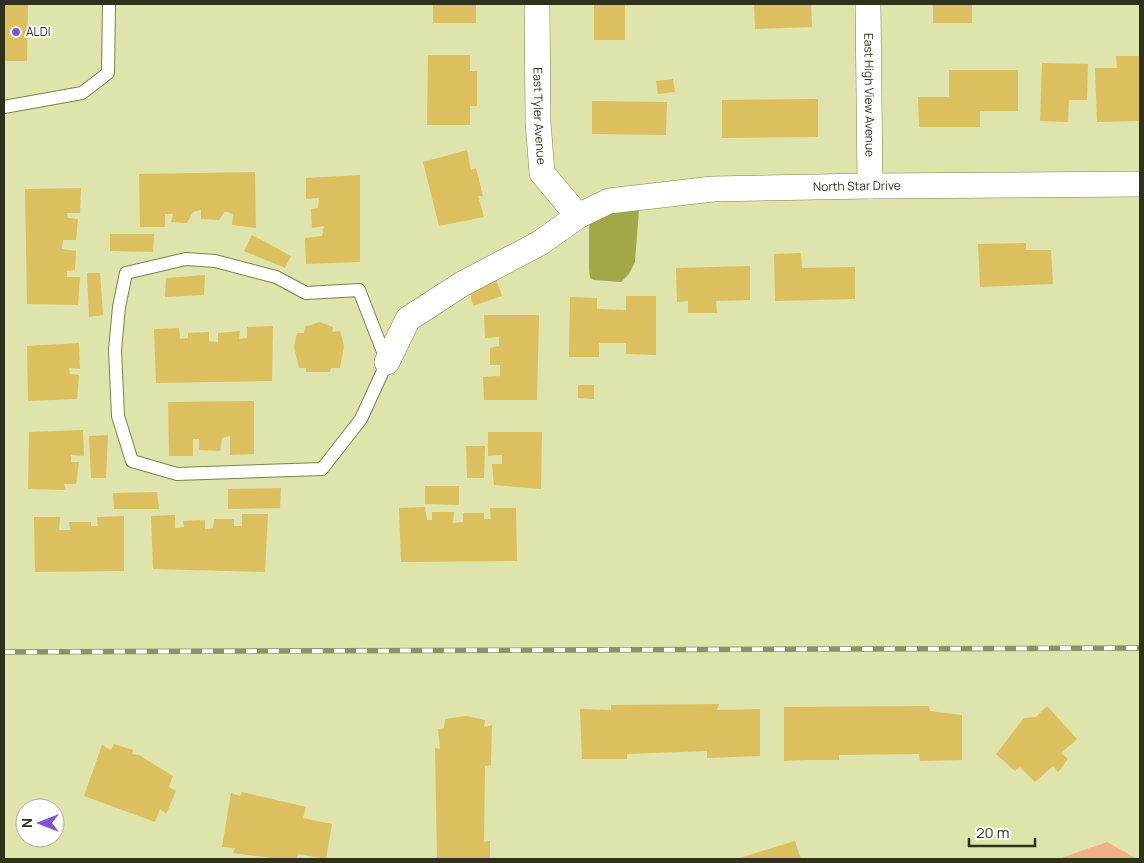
<svg xmlns="http://www.w3.org/2000/svg" width="1144" height="863" viewBox="0 0 1144 863" font-family="Manrope,sans-serif">
<style>
.green{fill:#f1b088}
.water{fill:#a1a847}
.building{fill:#dcbf5e}
.lines{fill:none;stroke-linecap:round;stroke-linejoin:round}
.lane-casing{stroke:#7d814c;stroke-width:14}
.street-casing{stroke:#7d814c;stroke-width:26}
.lane{stroke:#fff;stroke-width:12}
.street{stroke:#fff;stroke-width:25}
.rail-casing{stroke:#8d9168;stroke-width:5.5}
.rail{stroke:#fff;stroke-width:4;stroke-dasharray:11;stroke-linecap:butt}
.poi-dot{fill:#7a57d1;stroke:#fff;stroke-width:2}
.labels{text-anchor:middle;stroke-width:4;stroke-linejoin:round;paint-order:stroke}
.poi-label{font-size:12px;fill:#2f311b;stroke:#fff;text-anchor:start}
.street-label{font-size:12px;fill:#2f311b;stroke:#fff}
</style>
<rect width="100%" height="100%" fill="#dee4ab"/>
<polygon class="green" points="1107,842 1137,859 1059,859 1064,857"/>
<polygon class="water" points="623,209 639,209 635,262 629,274 621,282 594,280 590,278 589,270 589,223 601,215"/>
<g class="building">
<polygon points="4,4 28,4 27,61 4,61"/>
<rect x="433" y="4" width="43" height="19"/>
<rect x="594" y="4" width="31" height="36"/>
<polygon points="754,4 811,4 812,27 755,29"/>
<rect x="933" y="4" width="39" height="19"/>
<polygon points="428,55 470,55 470,71 477,71 477,106 470,106 470,125 427,125"/>
<polygon points="1116,56 1140,56 1140,121 1097,122 1095,68 1117,68"/>
<polygon points="1042,63 1088,64 1087,100 1069,100 1068,122 1040,121"/>
<polygon points="949,70 1018,70 1018,111 980,111 980,127 919,127 918,97 949,97"/>
<polygon points="673,79 675,92 658,94 656,81"/>
<polygon points="818,99 818,137 722,138 722,100"/>
<polygon points="592,101 667,102 666,135 592,134"/>
<polygon points="467,150 471,170 476,168 483,196 478,196 484,217 439,226 423,162"/>
<polygon points="255,172 256,228 232,225 233,214 225,211 219,220 201,219 201,210 193,212 187,223 171,222 173,214 165,214 165,227 140,227 139,174"/>
<polygon points="360,175 360,262 306,264 305,238 322,236 324,226 312,228 311,209 318,208 319,198 306,199 306,178"/>
<polygon points="81,188 80,213 67,213 68,218 78,219 76,240 63,240 62,249 76,251 75,270 67,271 67,277 80,277 78,305 27,304 25,189"/>
<polygon points="110,234 154,234 153,252 110,251"/>
<polygon points="252,235 291,256 285,268 244,251"/>
<polygon points="1026,243 1026,250 1051,250 1053,284 980,287 978,244"/>
<polygon points="801,253 802,268 855,267 855,299 775,301 774,254"/>
<polygon points="750,266 750,300 716,301 717,313 688,313 688,301 677,302 676,268"/>
<polygon points="87,273 100,273 103,315 89,317"/>
<polygon points="205,275 204,295 165,297 166,278"/>
<polygon points="496,279 502,296 473,306 469,288"/>
<polygon points="626,296 656,296 656,355 626,354 626,343 599,343 599,357 569,357 570,297 597,298 597,309 626,310"/>
<polygon points="484,315 539,315 537,400 484,400 483,377 500,376 500,365 490,365 490,348 499,346 499,337 485,338"/>
<polygon points="319,322 333,327 332,332 340,331 344,346 340,368 331,368 330,372 306,372 306,368 299,368 294,347 297,333 304,333 305,327"/>
<polygon points="273,326 272,381 156,383 154,329 179,328 180,339 188,338 188,333 209,332 209,341 218,342 218,333 240,331 239,339 247,338 247,327"/>
<polygon points="79,343 80,369 69,368 70,374 79,375 77,399 28,401 27,346"/>
<polygon points="578,385 594,385 594,399 578,398"/>
<polygon points="254,401 254,454 230,455 230,436 222,438 220,451 199,450 199,439 193,439 193,456 169,456 168,402"/>
<polygon points="83,430 84,456 71,455 71,462 79,462 76,484 64,484 66,490 28,489 29,432"/>
<polygon points="488,432 542,432 541,489 494,485 492,464 502,464 502,455 488,456"/>
<polygon points="108,435 106,478 91,478 89,436"/>
<polygon points="466,446 485,446 484,478 467,478"/>
<polygon points="425,486 459,486 459,505 425,504"/>
<polygon points="281,488 280,508 228,509 228,489"/>
<polygon points="157,492 159,509 114,509 113,493"/>
<polygon points="425,507 427,520 432,520 432,512 454,512 453,523 463,522 463,513 484,513 484,519 491,519 490,508 516,508 517,561 401,562 399,508"/>
<polygon points="242,514 268,514 265,572 153,569 151,516 175,515 175,528 184,527 183,521 205,520 205,529 213,528 214,519 234,519 234,526 242,526"/>
<polygon points="124,516 124,571 35,572 34,517 60,517 59,530 70,530 69,522 91,522 91,526 98,526 97,517"/>
<polygon points="719,704 717,710 760,709 760,756 707,758 707,751 627,754 627,759 582,759 580,709 611,710 611,705"/>
<polygon points="929,706 930,711 962,715 962,760 920,761 919,754 839,755 839,760 805,760 784,761 784,707"/>
<polygon points="1047,706 1077,739 1061,753 1068,759 1058,772 1053,766 1035,782 1020,767 1015,771 996,754 1024,718 1036,717"/>
<polygon points="466,716 485,720 484,727 492,725 491,765 485,766 484,842 490,841 490,859 437,859 435,748 440,749 438,729 444,728 445,719"/>
<polygon points="114,744 133,750 132,754 139,755 173,776 169,787 176,791 166,814 160,809 155,822 84,796 102,745 111,750"/>
<polygon points="242,792 306,807 303,818 332,824 326,859 299,854 296,859 280,859 233,853 235,848 222,847 231,793 240,796"/>
<polygon points="795,841 801,859 736,859"/>
</g>
<g class="lines">
<defs>
<g id="lane">
<polyline points="4,107 82,93 108,73 109,4"/>
<polygon points="186,259 215,261 276,277 306,293 359,290 387,362 361,419 322,469 177,474 132,461 118,416 115,350 119,307 126,273"/>
</g>
<g id="street">
<path id="s1" d="M537 4 538 122 542 173 578 216"/>
<path id="s2" d="M868 4 870 186"/>
<path id="s3" d="M387 362 408 319 462 284 540 243 578 216 609 201 713 189 870 186 1140 184"/>
</g>
</defs>
<use href="#lane" class="lane-casing"/>
<use href="#street" class="street-casing"/>
<use href="#lane" class="lane"/>
<use href="#street" class="street"/>
<defs>
<polyline id="rail" points="4,652 1140,648"/>
</defs>
<use href="#rail" class="rail-casing"/>
<use href="#rail" class="rail"/>
</g>
<circle class="poi-dot" cx="16" cy="32" r="5"/>
<g class="labels">
<g class="poi-label">
<text x="26" y="36">ALDI</text>
</g>
<g class="street-label">
<text dy="4" stroke="none"><textPath href="#s2" startOffset="91">East High View Avenue</textPath></text>
<text dy="4" stroke="none"><textPath href="#s1" startOffset="112">East Tyler Avenue</textPath></text>
<text dy="4" stroke="none"><textPath href="#s3" startOffset="530">North Star Drive</textPath></text>
</g>
</g>
<rect width="1144" height="863" fill="none" stroke="#2f311b" stroke-width="10"/>
<g transform="translate(40 823) rotate(270)"><circle r="24" fill="#ffffff" stroke="#acada4"/>
<path d="M0-4L9 19L0 12L-9 19Z" fill="#7a57d1"/>
<text y="-8" font-size="14" font-weight="bold" text-anchor="middle" fill="#2f311b">N</text>
</g>
<path d="M969 838v8h66v-8" fill="none" stroke="#2f311b" stroke-width="2.5"/>
<text x="976" y="838" font-size="15" fill="#2f311b" stroke="#ffffff" stroke-width="4" paint-order="stroke">20 m</text>
</svg>
